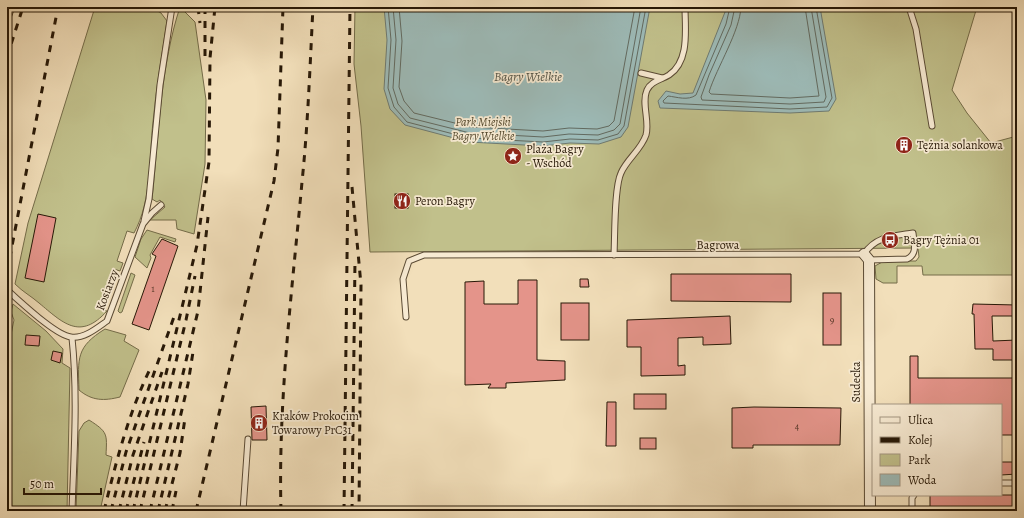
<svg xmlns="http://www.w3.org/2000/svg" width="1024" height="518" viewBox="0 0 1024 518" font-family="Alegreya,serif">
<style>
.green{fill:#c1c08b;stroke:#746c49}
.water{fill:#9dbbb8;stroke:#6e7a71}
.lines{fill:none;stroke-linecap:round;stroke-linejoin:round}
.shore{stroke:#626a60;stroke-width:1}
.building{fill:#e4948a;stroke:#271807}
.service-casing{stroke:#5a4a34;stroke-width:7}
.minor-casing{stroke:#5a4a34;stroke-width:12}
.service{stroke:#f7ead2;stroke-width:5}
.minor{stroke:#f7ead2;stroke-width:10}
.rail{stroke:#271807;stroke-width:3;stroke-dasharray:7 7;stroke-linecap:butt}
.labels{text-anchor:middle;stroke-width:3.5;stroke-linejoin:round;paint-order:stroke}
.number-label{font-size:10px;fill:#563728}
.park-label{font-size:12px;font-style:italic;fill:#554a2f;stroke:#f7ead2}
.poi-label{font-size:12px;fill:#271807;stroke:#f7ead2;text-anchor:start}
.street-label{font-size:12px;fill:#271807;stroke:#f7ead2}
.water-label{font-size:13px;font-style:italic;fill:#505145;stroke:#f7ead2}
</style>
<rect width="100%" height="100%" fill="#f2dfba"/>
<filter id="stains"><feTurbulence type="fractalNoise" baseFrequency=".005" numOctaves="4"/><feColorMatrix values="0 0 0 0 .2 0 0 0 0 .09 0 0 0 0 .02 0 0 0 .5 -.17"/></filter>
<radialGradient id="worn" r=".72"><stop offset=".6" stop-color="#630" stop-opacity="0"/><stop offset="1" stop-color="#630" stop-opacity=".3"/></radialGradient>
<g class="green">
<path d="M95 7H150L161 13 167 21C162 55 156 88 153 122 149 158 152 200 134 233L127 231 117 261 123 263 120 271 114 269 100 309 107 311C80 341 63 323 39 303 31 296 23 292 15 284L28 223Z"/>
<path d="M180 7 195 22 206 100 205 164 194 234 177 229 176 220H150L165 207 160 200 157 202 152 199 153 190C159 129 161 65 180 7Z"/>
<polygon points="355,7 977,7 952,90 967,113 991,143 1017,136 1017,275 923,275 922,266 897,266 897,283 883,283 876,279 875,266 884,261 916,261 919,257 918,248 370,252 361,126 354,64"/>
<polygon points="147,230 176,239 175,242 160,237 150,255 151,258 147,268 135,257 141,239"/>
<polygon points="131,273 135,275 122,312 120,313 118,311"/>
<polygon points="13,304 46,331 63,349 62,363 70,368 67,511 7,511 7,354 14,320 11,312"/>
<path d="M105 329 126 335 124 341 139 350 120 397C104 401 92 401 79 390 78 358 76 347 105 329Z"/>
<path d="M89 420C108 432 107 434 106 455L112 457 100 511H76L79 431 84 423Z"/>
</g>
<g class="water">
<polygon points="384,7 650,7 628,127 621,137 599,144 570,143 543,146 469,142 405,125 390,109 384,89 387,40"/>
<polygon points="727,7 820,7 836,99 829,111 790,113 660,108 658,101 666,91 680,94 693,93"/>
</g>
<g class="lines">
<g class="shore">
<polyline points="388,7 391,40 388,88 394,107 407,122 469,138 543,142 570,139 598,140 618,134 624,126 646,7"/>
<polyline points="393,7 396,40 393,88 398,104 410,118 470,133 543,137 569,134 598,135 614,130 620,124 641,7"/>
<polyline points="399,7 402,41 399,87 404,101 414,113 471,127 543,131 569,128 597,129 609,126 614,121 635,7"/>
<path d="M730 7 726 24 696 95C688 101 677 97 668 96L663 101 664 103 790 109 827 107 832 98 816 7"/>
<polyline points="735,7 731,25 709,75 701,97 702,100 790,104 824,102 826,97 811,7"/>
<path d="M741 7C740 31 717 67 709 92L711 94 790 98 819 96 805 7"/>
</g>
</g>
<g class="building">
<rect x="395" y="194" width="13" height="14"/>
<polygon points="38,214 56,218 44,282 25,278"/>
<polygon points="162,239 178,246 149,330 132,324 156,256 152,254"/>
<polygon points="671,274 791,274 791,302 671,301"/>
<polygon points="580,279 588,279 589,287 580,287"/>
<polygon points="518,280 537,280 537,360 565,361 565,380 506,383 506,388 488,388 491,384 465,385 465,282 484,281 484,304 518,304"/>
<rect x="823" y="293" width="18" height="52"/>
<rect x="561" y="303" width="28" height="37"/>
<polygon points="973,304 1017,305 1017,316 992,316 993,341 1017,340 1017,360 993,360 993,349 975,349 974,314 972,314"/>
<polygon points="730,316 731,344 703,345 703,337 678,338 678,366 685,365 685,375 641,376 641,347 627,347 627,320"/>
<polygon points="26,335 40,336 39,346 25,345"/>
<polygon points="53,351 62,353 60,363 51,360"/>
<polygon points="910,356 918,356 918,378 1017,378 1017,435 1001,435 1001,405 910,405"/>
<rect x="634" y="394" width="32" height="15"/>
<polygon points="607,402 616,402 616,446 606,446"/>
<polygon points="266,406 267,440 252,440 251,407"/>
<polygon points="754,407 841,408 840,445 753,445 753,448 732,448 732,408"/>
<rect x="640" y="438" width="16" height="11"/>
<polygon points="1001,462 1017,462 1017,474 1001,475"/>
<rect x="930" y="495" width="87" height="16"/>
</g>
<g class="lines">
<defs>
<g id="service">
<polyline points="909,7 916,29 932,126"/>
<polyline points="7,20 12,7"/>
<polyline points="641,73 662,78"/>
<polyline points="144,221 149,199 160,85 172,7"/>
<path d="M614 255C615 236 614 188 621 173 627 159 641 150 646 135 650 121 641 103 647 90 651 81 661 80 669 75 690 61 685 29 685 7"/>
<path d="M7 290C21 302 55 335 71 337 84 339 97 328 107 321L143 224 152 213 161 205"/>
<path d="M406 317 403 279 409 261 424 255 864 254C876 236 893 236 913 233 914 243 918 254 907 259L869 260"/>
<path d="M72 338C78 395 74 453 72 511"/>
<polyline points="1001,483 1017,483"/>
<polyline points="243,511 248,439"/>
<polyline points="912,511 912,498 914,495"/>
</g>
<polyline id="minor" points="864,254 869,260 870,511"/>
</defs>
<use href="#service" class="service-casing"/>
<use href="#minor" class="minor-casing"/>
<use href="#service" class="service"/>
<use href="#minor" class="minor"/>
<g class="rail">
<polyline points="198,7 200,23"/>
<polyline points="205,7 205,61"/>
<polyline points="7,57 23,7"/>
<polyline points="352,187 361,285 359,511"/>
<polyline points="7,272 58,7"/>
<path d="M104 511C116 462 128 415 150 369"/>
<polyline points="111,511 126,452 175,314"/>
<polyline points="119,511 133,455 162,372"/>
<polyline points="126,511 144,442"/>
<polyline points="133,511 197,245 209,162 210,58 215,7"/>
<polyline points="140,511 186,320 195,276"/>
<polyline points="150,511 198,311 208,217"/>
<polyline points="158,511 188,384 193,352"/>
<polyline points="165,511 180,453 185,418"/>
<polyline points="172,511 176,491"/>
<polyline points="196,511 274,181 278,148 283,7"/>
<path d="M281 511C278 401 292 292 302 182 308 124 310 65 313 7"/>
<polyline points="344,511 350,7"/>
<polyline points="352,511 355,260"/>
</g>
</g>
<defs>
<symbol id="building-disc" viewBox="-11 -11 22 22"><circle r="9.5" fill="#8f2418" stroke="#f7ead2"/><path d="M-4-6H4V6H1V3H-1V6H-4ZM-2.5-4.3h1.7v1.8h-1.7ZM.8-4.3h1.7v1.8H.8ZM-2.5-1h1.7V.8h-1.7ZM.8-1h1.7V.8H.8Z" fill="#fff"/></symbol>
<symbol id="sight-disc" viewBox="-11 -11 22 22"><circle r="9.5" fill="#8f2418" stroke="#f7ead2"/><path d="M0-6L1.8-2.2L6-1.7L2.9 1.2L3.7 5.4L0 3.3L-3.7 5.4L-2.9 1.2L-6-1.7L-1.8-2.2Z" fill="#fff"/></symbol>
<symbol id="restaurant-disc" viewBox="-11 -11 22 22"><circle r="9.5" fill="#8f2418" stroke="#f7ead2"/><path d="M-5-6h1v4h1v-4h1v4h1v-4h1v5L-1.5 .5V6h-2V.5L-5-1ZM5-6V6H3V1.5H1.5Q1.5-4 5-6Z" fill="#fff"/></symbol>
<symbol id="bus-disc" viewBox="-11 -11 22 22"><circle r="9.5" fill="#8f2418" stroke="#f7ead2"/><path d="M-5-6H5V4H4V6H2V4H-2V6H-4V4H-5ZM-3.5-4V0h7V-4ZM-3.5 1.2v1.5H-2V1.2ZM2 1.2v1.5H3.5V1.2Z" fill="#fff"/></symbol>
</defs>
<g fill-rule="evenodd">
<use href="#building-disc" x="894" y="135" width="20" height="20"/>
<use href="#sight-disc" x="503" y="146" width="20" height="20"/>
<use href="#restaurant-disc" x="392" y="191" width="20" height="20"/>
<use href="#bus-disc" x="880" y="230" width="20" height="20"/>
<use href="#building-disc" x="249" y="413" width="20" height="20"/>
</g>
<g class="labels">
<g class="number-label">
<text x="153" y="292">1</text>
<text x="832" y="323">9</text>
<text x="797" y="430">4</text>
</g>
<g class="park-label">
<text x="483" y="126">Park Miejski<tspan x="483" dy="14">Bagry Wielkie</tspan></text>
</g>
<g class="poi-label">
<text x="917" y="149">Tężnia solankowa</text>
<text x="526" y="153">Plaża Bagry<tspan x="526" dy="14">- Wschód</tspan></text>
<text x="415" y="205">Peron Bagry</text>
<text x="903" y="244">Bagry Tężnia 01</text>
<text x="272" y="420">Kraków Prokocim<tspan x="272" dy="14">Towarowy PrC31</tspan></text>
</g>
<g class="street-label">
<text x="718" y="249">Bagrowa</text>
<text transform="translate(107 290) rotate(-69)" y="4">Kosiarzy</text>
<text transform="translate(856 382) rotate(-90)" y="4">Sudecka</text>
</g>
<g class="water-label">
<text x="528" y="81">Bagry Wielkie</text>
</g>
</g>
<rect width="1024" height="518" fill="none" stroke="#f2dfba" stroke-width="24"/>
<rect x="8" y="8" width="1008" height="502" fill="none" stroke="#271807" stroke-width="2"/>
<rect x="12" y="12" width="1000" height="494" fill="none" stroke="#271807"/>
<rect x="872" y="404" width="130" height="92" fill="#f7ead2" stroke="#a49681"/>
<rect x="880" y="417" width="20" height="6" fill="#f7ead2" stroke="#a49681"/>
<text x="908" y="424" font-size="12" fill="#271807">Ulica</text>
<rect x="880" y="437" width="20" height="6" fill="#271807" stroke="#a49681"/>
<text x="908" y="444" font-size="12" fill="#271807">Kolej</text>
<rect x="880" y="454" width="20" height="12" fill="#c1c08b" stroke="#a49681"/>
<text x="908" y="464" font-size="12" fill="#271807">Park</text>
<rect x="880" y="474" width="20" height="12" fill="#9dbbb8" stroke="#a49681"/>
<text x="908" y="484" font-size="12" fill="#271807">Woda</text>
<path d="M24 488v6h77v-6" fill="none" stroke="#271807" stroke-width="2"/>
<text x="30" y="488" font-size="12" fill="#271807" stroke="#f7ead2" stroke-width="3" paint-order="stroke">50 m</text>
<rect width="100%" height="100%" filter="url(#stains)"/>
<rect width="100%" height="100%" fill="url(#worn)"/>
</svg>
